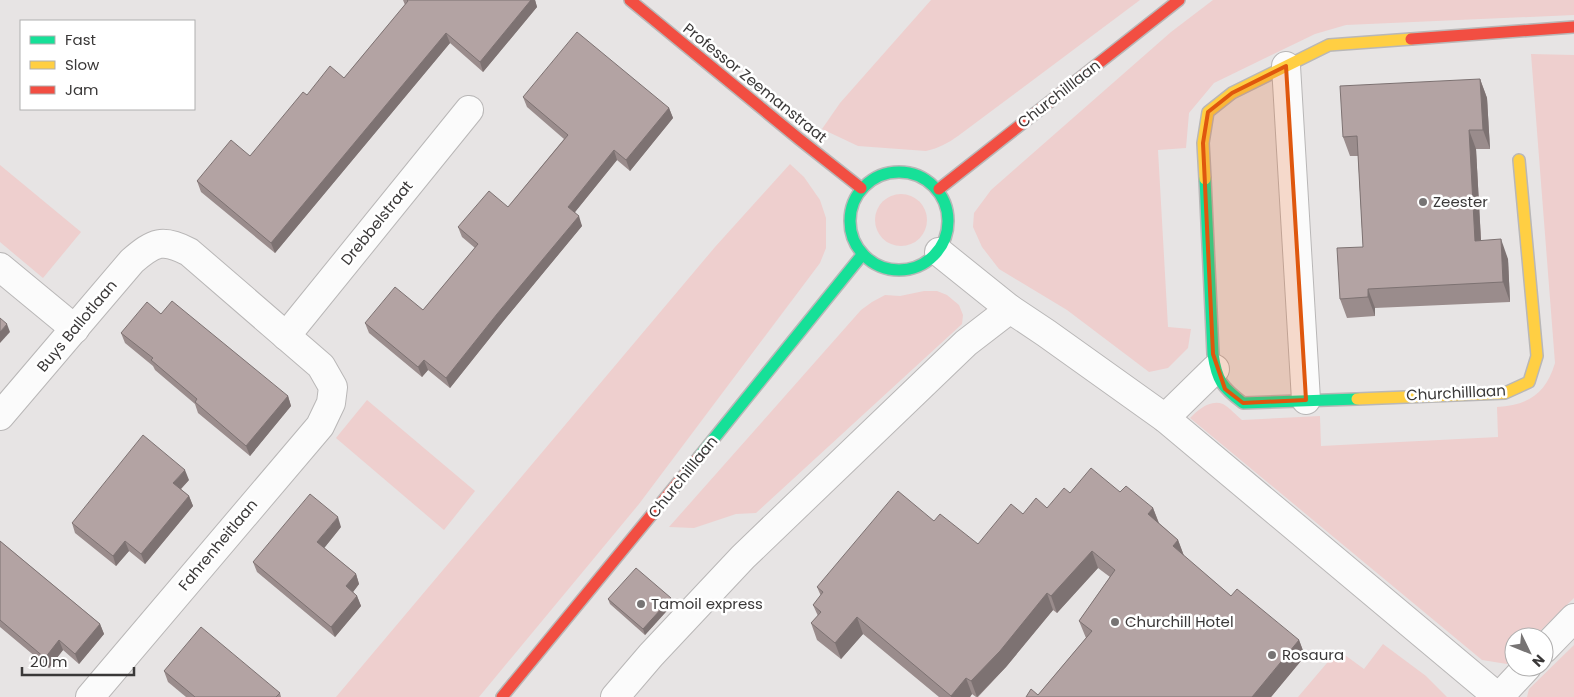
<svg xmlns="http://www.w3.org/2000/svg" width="1574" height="697" viewBox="0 0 1574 697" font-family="Poppins,sans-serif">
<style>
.green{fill:#eecfce}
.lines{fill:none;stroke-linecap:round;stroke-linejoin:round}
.street-casing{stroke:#b9b7b7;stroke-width:30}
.fast-casing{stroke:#b9b7b7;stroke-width:14}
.slow-casing{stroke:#b9b7b7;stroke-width:14}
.jam-casing{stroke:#b9b7b7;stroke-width:14}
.street{stroke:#fbfbfb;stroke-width:28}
.fast{stroke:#16e098;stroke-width:11}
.slow{stroke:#ffcf43;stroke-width:11}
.jam{stroke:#f24e42;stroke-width:11}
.wall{fill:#9a8c8c}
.shaded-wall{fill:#7d7272}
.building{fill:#b3a3a3;stroke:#7d7272}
.marked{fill:#df570e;fill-opacity:0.2;stroke:#df570e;stroke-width:4;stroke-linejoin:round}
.poi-dot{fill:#777474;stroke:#fff;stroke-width:2}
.labels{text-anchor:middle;stroke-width:5;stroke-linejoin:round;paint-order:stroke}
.street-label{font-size:15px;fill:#3a3838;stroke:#fff}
.poi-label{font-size:15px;fill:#3a3838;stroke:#fff;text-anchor:start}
</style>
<rect width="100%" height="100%" fill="#e7e4e4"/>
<g class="green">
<path d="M931 0H1140L958 136C948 143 939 148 926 151L858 146 822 129 840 103Z"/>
<polygon points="1213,0 1574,0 1574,15 1346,25 1315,34 1214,83 1189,113 1186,148 1158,150 1168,327 1191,329 1188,348 1168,368 1149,372 1067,310 999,269 982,247 973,227 974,213 991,190 1171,32"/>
<path d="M1531 54 1574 55V598L1534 637H1514V657L1507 664 1482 660 1190 418C1198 410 1210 399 1223 404 1229 407 1237 416 1242 420L1320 416 1321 446 1498 437 1497 407C1528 405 1546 394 1555 363Z"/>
<polygon points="790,164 804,177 820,200 826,218 826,248 820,263 639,504 479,697 336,697 715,247"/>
<polygon points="0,165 81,232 43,278 0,242"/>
<circle cx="901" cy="220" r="26"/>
<polygon points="924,291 937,291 947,295 959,305 963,315 962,324 756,513 736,514 694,528 669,527 861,310 872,302 885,295 900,296"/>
<polygon points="367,400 475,491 444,530 336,438"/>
<polygon points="1383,644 1426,676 1447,697 1298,697 1338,650 1364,669"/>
<polygon points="1574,645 1574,697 1527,697 1529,689"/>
</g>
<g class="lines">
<defs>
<g id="street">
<polyline points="1286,66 1306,400"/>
<polyline points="939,252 1010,309 1046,333 1165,418 1498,697"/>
<polyline points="0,267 75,329"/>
<polyline points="286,336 469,110"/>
<path d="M0 416 132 261C154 242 163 238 189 252L321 366 333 387 331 403 320 426 90 697"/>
<polyline points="1165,418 1215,369"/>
<polyline points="1544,649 1574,618"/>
<polyline points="615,697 651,655 743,557 966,343 1010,309"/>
<polyline points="1499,697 1527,667"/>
</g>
<g id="fast">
<circle cx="899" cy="221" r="49"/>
<path d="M1205 179 1213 354C1217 381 1222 387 1243 403L1357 399"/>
<polyline points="699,457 862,255"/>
</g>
<g id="slow">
<polyline points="1205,179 1203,143 1208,112 1232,93 1329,45 1411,39"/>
<polyline points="1357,399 1505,393 1529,382 1537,356 1519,160"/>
</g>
<g id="jam">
<polyline points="630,0 799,139 861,188"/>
<polyline points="1411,39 1574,27"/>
<polyline points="939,189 1179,0"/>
<polyline points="502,697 699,457"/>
</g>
</defs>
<use href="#street" class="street-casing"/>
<use href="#fast" class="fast-casing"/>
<use href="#slow" class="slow-casing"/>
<use href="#jam" class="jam-casing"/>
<use href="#street" class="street"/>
<use href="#fast" class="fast"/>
<use href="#slow" class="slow"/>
<use href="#jam" class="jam"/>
</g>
<g class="wall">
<polygon points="403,0 535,0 537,7 483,72 450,43 275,253 201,192 197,181 250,156 307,95 344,78 405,5"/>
<polygon points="1480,79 1487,98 1490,149 1476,149 1481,240 1508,259 1510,302 1375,308 1375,316 1347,318 1340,299 1363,247 1358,156 1350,156 1343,137"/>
<polygon points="523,97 669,108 673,118 630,171 617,160 575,212 582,226 501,324 450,388 428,370 422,377 369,333 365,323 423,310 475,248 462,237 458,227 508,207 564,139 527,107"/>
<polygon points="161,314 288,396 291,406 250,456 198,413 195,404 155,370 153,366 125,343 121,333"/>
<polygon points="189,480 181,489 189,496 193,506 145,564 129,551 116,566 75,533 72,523"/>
<polygon points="1120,492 1153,508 1159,523 1178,540 1184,556 1231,596 1299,640 1305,656 1271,697 1026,697 1038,695 1086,638 1079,621 1110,577 1098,568 1057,613 1053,610 1006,667 978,697 976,697 972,694 970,697 939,697 863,634 841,659 817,640 811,623 818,616 813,605 821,596 817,587 934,521 978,544 1023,514 1047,508 1070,493"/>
<polygon points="341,527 324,548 356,574 359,584 353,592 357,596 361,606 335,637 257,572 253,562"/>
<polygon points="0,541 100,624 104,634 79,664 63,650 49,668 0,627"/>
<polygon points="608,599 673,604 645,635 610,604"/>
<polygon points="164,671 280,693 281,697 186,697 168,682"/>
</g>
<g class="shaded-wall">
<polygon points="531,0 535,0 537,7 483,72 480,62"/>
<polygon points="446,33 450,43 275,253 271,243"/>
<polygon points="1480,79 1487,98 1490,149 1483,130"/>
<polygon points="669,108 673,118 630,171 626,160"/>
<polygon points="1469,130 1476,149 1482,260 1475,241"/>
<polygon points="614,150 617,160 571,217 568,207"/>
<polygon points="579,216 582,226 501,324 450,388 446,378 497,314"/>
<polygon points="1501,239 1508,259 1510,302 1503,282"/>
<polygon points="1368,289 1375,308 1375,316 1368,297"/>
<polygon points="7,324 10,332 0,343 0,332"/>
<polygon points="424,360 428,370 422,377 418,367"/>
<polygon points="288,396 291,406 250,456 246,446"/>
<polygon points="185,470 189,480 177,493 173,483"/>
<polygon points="189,496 193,506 145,564 141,554"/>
<polygon points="1153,508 1159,524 1148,514"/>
<polygon points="338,517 341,527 321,552 317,542"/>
<polygon points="1178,540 1184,556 1173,546"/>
<polygon points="125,541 129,551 116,566 113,556"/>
<polygon points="1092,551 1098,568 1057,613 1051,596"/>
<polygon points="356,574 359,584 350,596 346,586"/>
<polygon points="1047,593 1053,610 1006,667 977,697 971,681"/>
<polygon points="357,596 361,606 335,637 331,627"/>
<polygon points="671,598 673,604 645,635 643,629"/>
<polygon points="857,617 863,634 841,659 835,643"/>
<polygon points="100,624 104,634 79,664 75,654"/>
<polygon points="59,640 63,650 49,668 45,658"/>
<polygon points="1299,640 1305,656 1271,697 1252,697"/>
<polygon points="966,678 972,694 970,697 951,697 951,696"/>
</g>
<g class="building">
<polygon points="407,0 531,0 480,62 446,33 271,243 197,181 231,140 250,156 303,92 307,95 330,66 344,78 408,1"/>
<polygon points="577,32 669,108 626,160 614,150 568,207 579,216 497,314 446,378 424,360 418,367 365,323 395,287 423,310 478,244 458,227 489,191 508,207 568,135 523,97"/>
<polygon points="1480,79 1483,130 1469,130 1475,241 1501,239 1503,282 1368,289 1368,297 1340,299 1337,248 1363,247 1357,136 1343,137 1340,86"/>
<polygon points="172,301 288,396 246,446 195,402 197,399 151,360 153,358 121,333 147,302 161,314"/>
<polygon points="0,318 7,324 0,332"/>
<polygon points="143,435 185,470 173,483 189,496 141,554 125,541 113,556 72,523"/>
<polygon points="1091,468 1120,492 1126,486 1153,508 1148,514 1178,540 1173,546 1231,596 1237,589 1299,640 1252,697 1026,697 1031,689 1038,695 1092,631 1079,621 1115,570 1092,551 1051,596 1047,593 1000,651 971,681 966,678 951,696 857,617 835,643 811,623 821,612 813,605 823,592 817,587 898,491 934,521 940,514 978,544 1011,504 1023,514 1036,498 1047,508 1064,488 1070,493"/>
<polygon points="310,494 338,517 317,542 356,574 346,586 357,596 331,627 253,562"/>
<polygon points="0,541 100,624 75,654 59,640 45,658 0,620"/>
<polygon points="636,568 671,598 643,629 608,599"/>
<polygon points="201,627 280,693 276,697 195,697 164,671"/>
</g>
<path class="marked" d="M1286 66 1306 400 1243 403 1225 389 1213 354 1203 143 1208 112 1232 93Z"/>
<g class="poi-dot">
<circle cx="1423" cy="202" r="5"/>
<circle cx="641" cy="604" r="5"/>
<circle cx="1115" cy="622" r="5"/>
<circle cx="1272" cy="655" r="5"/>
</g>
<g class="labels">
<g class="street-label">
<text transform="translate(755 83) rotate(39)" y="5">Professor Zeemanstraat</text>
<text transform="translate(1059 94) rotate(-38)" y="5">Churchilllaan</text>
<text transform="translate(377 223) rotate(-51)" y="5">Drebbelstraat</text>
<text transform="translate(77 326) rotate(-50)" y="5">Buys Ballotlaan</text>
<text transform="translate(1456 393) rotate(-3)" y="5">Churchilllaan</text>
<text transform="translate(683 477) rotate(-51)" y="5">Churchilllaan</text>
<text transform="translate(218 545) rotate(-50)" y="5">Fahrenheitlaan</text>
</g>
<g class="poi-label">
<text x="1433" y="207">Zeester</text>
<text x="651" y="609">Tamoil express</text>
<text x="1125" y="627">Churchill Hotel</text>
<text x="1282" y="660">Rosaura</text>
</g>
</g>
<rect x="20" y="20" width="175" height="90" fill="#ffffff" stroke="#b0afaf"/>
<rect x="30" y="36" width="25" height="8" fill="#16e098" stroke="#b0afaf"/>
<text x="65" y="45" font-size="15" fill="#3a3838">Fast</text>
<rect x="30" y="61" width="25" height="8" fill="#ffcf43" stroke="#b0afaf"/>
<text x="65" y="70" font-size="15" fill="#3a3838">Slow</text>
<rect x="30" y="86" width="25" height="8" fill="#f24e42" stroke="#b0afaf"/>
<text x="65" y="95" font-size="15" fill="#3a3838">Jam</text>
<g transform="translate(1529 652) rotate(133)"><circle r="24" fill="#ffffff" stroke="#b0afaf"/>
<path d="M0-4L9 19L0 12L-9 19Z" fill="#777474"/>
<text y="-8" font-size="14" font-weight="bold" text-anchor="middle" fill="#3a3838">N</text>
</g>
<path d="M22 667v8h112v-8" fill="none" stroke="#3a3838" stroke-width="2.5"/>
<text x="30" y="667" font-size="15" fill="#3a3838" stroke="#ffffff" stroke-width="4" paint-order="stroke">20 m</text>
</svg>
